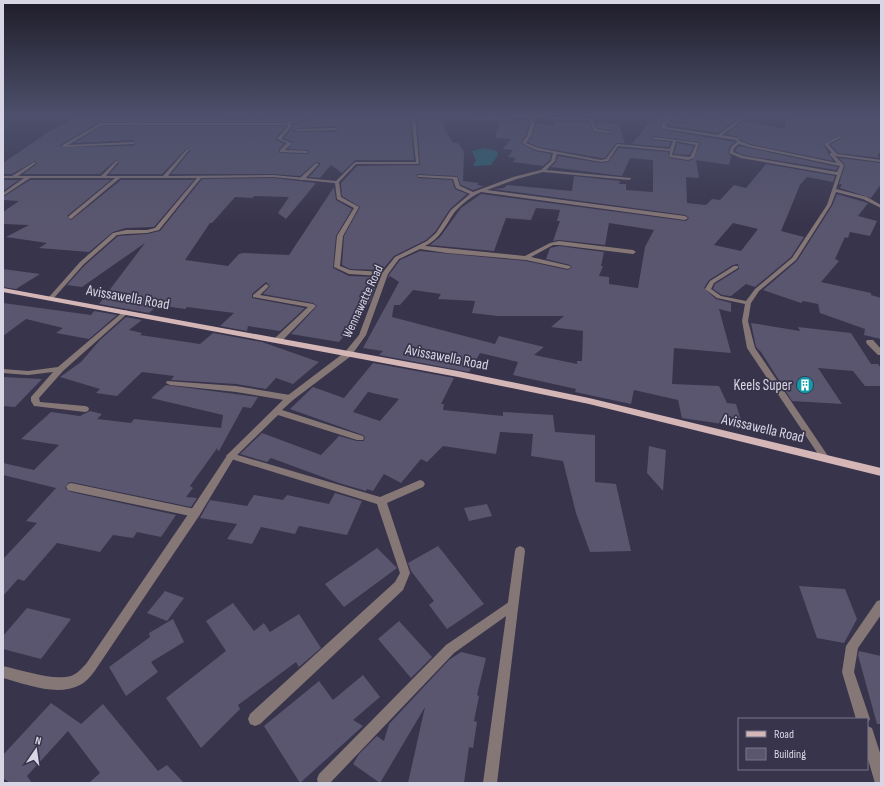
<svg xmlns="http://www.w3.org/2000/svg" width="884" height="786" viewBox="0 0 884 786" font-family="'Sofia Sans Condensed',sans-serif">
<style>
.water{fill:#216772}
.building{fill:#5a566f;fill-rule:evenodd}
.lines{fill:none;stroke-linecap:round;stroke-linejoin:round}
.lane{fill:#867777;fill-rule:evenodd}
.street{fill:#867777;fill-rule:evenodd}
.primary{fill:#d4b6b6;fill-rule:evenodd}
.labels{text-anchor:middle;stroke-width:3.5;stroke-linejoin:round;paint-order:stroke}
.far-street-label{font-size:13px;fill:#d8d6e4;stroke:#38344b}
.street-label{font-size:15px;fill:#d8d6e4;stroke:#38344b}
.poi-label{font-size:15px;fill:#d8d6e4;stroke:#38344b;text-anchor:end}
</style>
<rect width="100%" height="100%" fill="#38344b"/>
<polygon class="water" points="483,148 497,151 498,155 491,165 475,166 473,165 476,161 472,151"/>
<g class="building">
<path d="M79 115H144L130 122H99L60 145 61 147 133 146 136 144 133 140 74 143 102 126H286L276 138V140L284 144 279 149V153L307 154 309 152 308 150 288 149 293 142 284 138 293 127V125L317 116H407L410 119 414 160H355L342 173 331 165 320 178 309 177 320 165V163L316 162 300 176 273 174H171L190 151 188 147 162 174H109L119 163 116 160 100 174H23L37 164 35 161 12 174H3V163L47 133ZM337 126 338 129 336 132H296L293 131 296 128Z"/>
<polygon points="152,115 225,115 222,118 266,118 268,115 307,115 288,122 141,122"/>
<path d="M655 115H679L716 120 723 115H746L741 116 718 133 667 125 670 122 693 124 691 120 669 117 660 123 661 128 664 130 735 142 730 146 728 153 731 156 729 165 696 160 699 178 686 177 687 203 706 205 712 199 720 200 734 185 746 188 766 164 835 176 833 182 807 177 800 185 781 231 804 237 791 257 755 287 746 284 731 296 722 295 713 289 715 284 739 269 738 264 733 265 709 280 704 288 716 299 731 303V312L719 309 731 353 674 348 672 384 719 386 727 403 736 404 743 427 682 418 678 400 634 390 631 404 575 392 576 389 513 375 518 362 480 353 469 372 379 355 383 351 363 348 399 282 390 276 388 278 389 275 400 260 420 251 526 261 568 270 572 267 570 265 546 259 550 248 559 246 604 252 601 266H603L599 276 609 277V284L638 288 645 247 654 230 609 223 605 245 559 240 553 241 560 221H557L560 210 536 208 531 220 506 218 494 251 430 245 440 237 461 208 481 194 686 221 689 218 685 215 493 189 504 188 507 185 572 191 574 176 620 181 619 184H626V190L653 192V160L630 158 622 176 551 167 556 162 558 156 601 163 608 162 619 148 668 152 669 158 688 161 694 159 700 143 699 142 654 136 652 138 653 140 671 142 669 147 632 144ZM733 223 758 229 741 251 714 245ZM413 290 441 294 438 299 475 301 472 313 498 316H564L551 327 583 331 582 361H577V364L534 355 544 347 499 336 495 344 392 317 394 305H400Z"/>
<polygon points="786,115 860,115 864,117 881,119 881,151 877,156 881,158 838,153 830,144 841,139 839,135 823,144 833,161 750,144 741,140 738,137 726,134 743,121 785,129"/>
<polygon points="441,118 445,124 444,129 453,143 458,143 464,152 463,181 479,183 477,185 484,186 473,190 461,185 457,176 417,174 418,178 452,180 455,189 467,194 450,209 435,232 426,240 394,256 382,270 350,269 342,265 344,236 360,207 342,196 341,183 357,166 420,165 417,119"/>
<polygon points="528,120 529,123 526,135 521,143 535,151 551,154 550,160 543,166 513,162 516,158 508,157 513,150 503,149 511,139 495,138 500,121"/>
<polygon points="554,121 589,123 594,132 612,134 615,131 597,128 595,123 619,124 625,143 616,143 605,158 601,158 538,147 528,142 532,136 536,124 554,125"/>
<polygon points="677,143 694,146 689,155 674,154"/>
<polygon points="739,146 749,148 838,167 836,170 743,155 735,151"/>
<polygon points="839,158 881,163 881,184 871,198 840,188 842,184 839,184 845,165"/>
<polygon points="273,178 316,183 286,219 278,213 289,197 254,196 253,198 235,197 212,223 210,223 185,260 228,266 239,254 243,253 289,255 334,187 336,200 352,209 336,236 333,268 349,276 379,277 370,302 339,342 291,334 317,306 313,303 263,294 270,286 266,282 252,294 252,298 305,308 280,331 248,326 247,331 220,326 234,313 187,307 185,309 158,305 149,313 99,304 145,243 82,287 67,285 85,265 118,236 147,234 160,231 202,179"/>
<polygon points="3,180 19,180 3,191"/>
<polygon points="30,180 111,180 67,216 71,220 121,180 194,180 154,227 126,228 113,232 89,252 39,248 47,243 6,237 29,225 3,224 3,212 19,201 3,200 3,197"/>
<polygon points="837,194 868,203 858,216 877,221 870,236 850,232 848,238 845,237 835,259 839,261 821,282 871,293 871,295 881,298 881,339 864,335 865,329 820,313 818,304 803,301 801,303 763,290 797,261 832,206"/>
<polygon points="3,269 40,274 16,289 3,287"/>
<polygon points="3,303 91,315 94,311 117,315 89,339 56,333 63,328 26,319 3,336"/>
<polygon points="126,317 142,320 129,330 142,333 140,335 200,344 213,333 262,342 319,362 293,384 276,378 266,389 236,384 171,380 174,376 142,372 117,396 96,393 100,389 60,377 81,362 100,340"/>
<polygon points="751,323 800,331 798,327 851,333 871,364 878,364 881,368 881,386 865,386 853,371 818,368 842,404 792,401 761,352 756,347"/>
<path d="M373 363 454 378 441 404H444L443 410 503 416V412L553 415 555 432 595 435V482L616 484 631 551 590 552 576 513 563 461 531 456 533 434 500 432 496 454 443 446 427 462 421 459 401 483 384 474 373 491 367 489 366 491 339 483 271 458 267 462 240 454 262 433 321 455 339 436 357 441H364L365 437 363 435 290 409 313 387 344 398ZM368 392 399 399 380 421 353 412Z"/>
<polygon points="3,377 42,379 15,407 3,406"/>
<polygon points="166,385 258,397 251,408 243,407 219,451 217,450 218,447 190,486 193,488 186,497 197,498 191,507 71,482 68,483 65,488 71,492 176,515 161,537 137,532 133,538 113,535 100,552 57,543 24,581 18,579 3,596 3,559 37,523 26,521 56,488 3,475 3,463 34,470 59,445 21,439 51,412 80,416 90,411 102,414 97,419 131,423 134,419 221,428 223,415 151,398"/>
<polygon points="649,446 666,450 663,491 647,473"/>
<polygon points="335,493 362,501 347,535 299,526 295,534 261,527 252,544 227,539 237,524 200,518 210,500 247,506 254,495 283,500 287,495 329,504"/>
<polygon points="487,504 492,516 469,521 464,508"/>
<polygon points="438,546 484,604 447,629 429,605 434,601 411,571 408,563"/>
<polygon points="377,548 397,568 344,607 325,584"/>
<polygon points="799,586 845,589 857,619 844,643 817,638"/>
<polygon points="165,591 184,598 167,621 147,613"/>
<polygon points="233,603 254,631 264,623 270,632 299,614 321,648 299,667 296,662 238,705 240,709 201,748 166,698 226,651 206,621"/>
<polygon points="27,608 71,619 41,659 3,649 3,636"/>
<polygon points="173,619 184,642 151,662 158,672 126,696 109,667 150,637 149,633"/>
<polygon points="399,621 432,657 411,678 378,639"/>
<polygon points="859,651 881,656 881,724 877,724 858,655"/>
<polygon points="461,652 486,658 477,695 479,696 474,721 477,722 473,748 469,747 464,783 408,783 425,707 380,783 353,764 359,754 377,736 384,741 389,724 449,660"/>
<polygon points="363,675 380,697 353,720 363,726 300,783 264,726 319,681 333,700"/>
<polygon points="51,703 81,724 103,704 158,771 167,765 184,783 89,783 100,773 68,731 27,776 32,783 10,783 3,778 3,755"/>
</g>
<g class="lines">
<g class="lane">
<polygon points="316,163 319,164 304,180 300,180 300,178"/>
<polygon points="167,381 236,386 290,395 294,398 290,401 236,392 170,385 166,383"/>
<polygon points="231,453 380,497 420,480 423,481 425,484 423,487 387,503 410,573 403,590 260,724 255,726 250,724 248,719 250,714 395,582 400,573 377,504 228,458 226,456 228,454"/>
<polygon points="71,483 195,509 199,510 200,513 199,516 195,517 71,491 68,490 66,487 68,484"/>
<polygon points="512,600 516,601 518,605 516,609 454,653 330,783 318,783 317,779 319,774 446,645"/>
</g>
<g class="street">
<polygon points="147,115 151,115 135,123 288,123 311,115 316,115 290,124 292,126 281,139 292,143 285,150 308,151 307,153 280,152 280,150 287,143 277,139 288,126 287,125 102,125 68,145 133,142 135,143 133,144 64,147 61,146 100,123 130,123"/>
<path d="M411 115H415L419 164H356L339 182 341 197 359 207 343 236 340 266 350 270 383 272 395 257 427 241 436 233 451 210 470 194 456 188 453 179 420 177H418V175L457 177 460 186 473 192 513 177 541 170 551 161 553 153 536 150 522 143 527 136 531 123 529 118 473 120 474 118 528 116 527 115H531V116L592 119 596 129 614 132 612 133 594 131 590 121 586 120 532 118 535 123 531 136 526 143 538 148 601 160 606 159 617 144 670 149 673 141 653 139 654 137 699 143 694 158 688 160 669 157 670 151 618 146 608 161 601 162 557 154 555 161 546 170 631 178V179L629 180 543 172 517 179 487 190 685 216 688 218 685 220 481 192C472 196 460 205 454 213 445 226 440 239 425 246L525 256 550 243 559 241 633 250 636 252 633 254 559 245H553L531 257 570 266 571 267 568 269 526 260 447 253 420 249 399 259 388 274 366 335 351 356 293 400 282 410 363 436 364 438 363 440H357L278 415 234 458 199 516 94 672C90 677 86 682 80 685 57 697 26 684 3 678V666C22 670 52 681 71 676 77 674 82 668 86 664L191 510 228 454 287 396 345 352 359 335 381 276 349 274 334 267 337 236 354 208 337 199 335 183 273 177 201 178 159 230 147 233 126 234 117 235 84 264 53 299H49V297L80 262 113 233 126 230H147L155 228 197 178H120L71 219 68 217 69 216 115 178H30L3 196V193L24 178H3V176H12L34 162 36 163 35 164 18 176H101L116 161 118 162 106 176H163L188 148 189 150 168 176 273 175 336 181 355 162H416ZM676 141 696 145 690 157 672 155Z"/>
<polygon points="757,115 762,115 756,117"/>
<polygon points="862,115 881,116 881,118 864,116"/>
<path d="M742 117 745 118 722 135 738 138 740 141 750 145 837 163 830 155V153H832L824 144 839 136 840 138 828 144 837 154 881 160V162L835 156 844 165 836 189 867 197 881 205V208L863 199 836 192 831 205 796 260 759 291 751 303 748 321 755 348 828 456 830 458 828 460H822L747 348 742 321 745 304 717 298 705 289 710 281 734 266H738V268L714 283 711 289 721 296 746 301 755 289 792 258 827 205 837 175 741 158 729 153 731 147 737 142 736 140 664 129 662 128 661 124 669 118 691 121 692 123 670 120 665 124 666 127 718 135ZM739 144 749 147 840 166 837 172 743 156 733 152 734 148Z"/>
<polygon points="337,128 336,130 296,131 294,130 296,129"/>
<polygon points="266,284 269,286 260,295 313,304 316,306 281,342 275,342 274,340 275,338 308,307 253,297 253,295"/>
<polygon points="126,310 129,312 128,313 63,371 39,398 40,402 85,406 88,407 89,409 88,411 85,412 34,406 31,401 31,397 53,372 28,375 3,373 3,369 28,371 58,367 124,311"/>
<polygon points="867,340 873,340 881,349 881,355 878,355 867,344 866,342"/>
<polygon points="520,546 524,548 525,551 497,783 483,783 515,551 516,548"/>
<polygon points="881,600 881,615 858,648 854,672 870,719 867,724 867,719 856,719 842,672 846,646 877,601"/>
<polygon points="867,726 872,728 881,756 881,783 875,783 867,756"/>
</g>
<polygon class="primary" points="3,288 458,371 589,398 881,468 881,476 589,404 458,377 3,292"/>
</g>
<linearGradient id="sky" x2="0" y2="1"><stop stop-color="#1f1d29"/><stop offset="0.51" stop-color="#4d506c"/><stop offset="1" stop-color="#4d506c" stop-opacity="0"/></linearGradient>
<rect width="884" height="225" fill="url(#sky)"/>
<defs>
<symbol id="building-disc" viewBox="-11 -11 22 22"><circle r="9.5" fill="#0f9aa8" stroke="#38344b"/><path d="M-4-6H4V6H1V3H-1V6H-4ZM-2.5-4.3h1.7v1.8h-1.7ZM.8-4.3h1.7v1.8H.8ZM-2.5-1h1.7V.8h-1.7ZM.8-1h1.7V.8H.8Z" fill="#fff"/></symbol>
</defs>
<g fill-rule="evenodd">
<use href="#building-disc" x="795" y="375" width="20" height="20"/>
</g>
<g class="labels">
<g class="far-street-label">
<text transform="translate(362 301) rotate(-65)" y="5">Wennawatte Road</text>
</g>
<g class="street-label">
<text transform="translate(128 297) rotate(10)" y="5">Avissawella Road</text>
<text transform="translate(447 357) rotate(11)" y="5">Avissawella Road</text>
<text transform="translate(763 428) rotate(13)" y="5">Avissawella Road</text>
</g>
<g class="poi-label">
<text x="792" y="390">Keels Super</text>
</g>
</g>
<rect width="884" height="786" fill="none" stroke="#d8d6e4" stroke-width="8"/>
<rect x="738" y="718" width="130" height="52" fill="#38344b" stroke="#787588"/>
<rect x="746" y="731" width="20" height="6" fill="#d4b6b6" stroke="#787588"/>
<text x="774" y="738" font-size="12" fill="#d8d6e4">Road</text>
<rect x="746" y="748" width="20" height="12" fill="#5a566f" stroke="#787588"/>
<text x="774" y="758" font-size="12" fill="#d8d6e4">Building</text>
<g transform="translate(36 750) rotate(13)" stroke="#38344b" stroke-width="3" paint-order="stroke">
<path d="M0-3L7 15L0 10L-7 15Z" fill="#d8d6e4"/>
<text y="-6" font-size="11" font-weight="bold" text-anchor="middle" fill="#d8d6e4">N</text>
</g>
</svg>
